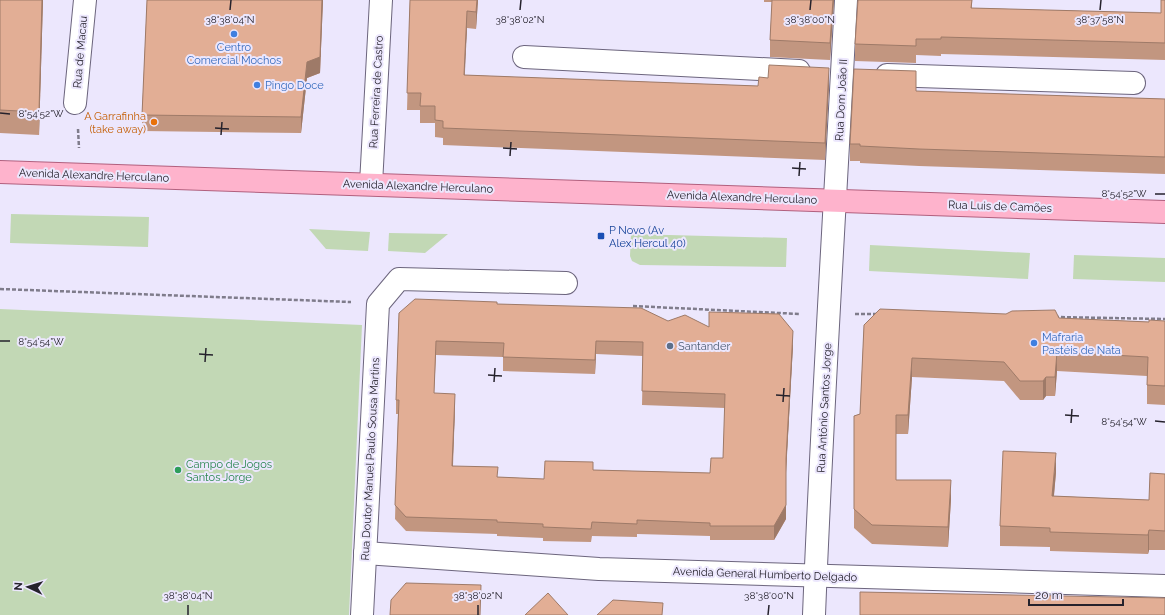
<svg xmlns="http://www.w3.org/2000/svg" width="1165" height="615" viewBox="0 0 1165 615" font-family="Raleway,sans-serif">
<style>
.green{fill:#c2d8b5}
.lines{fill:none;stroke-linecap:round;stroke-linejoin:round}
.minor-casing{stroke:#6c657d;stroke-width:24}
.major-casing{stroke:#b1607e;stroke-width:24}
.path{stroke:#7f7c8b;stroke-width:2.5;stroke-dasharray:4 2;stroke-linecap:butt}
.minor{stroke:#fff;stroke-width:22}
.major{stroke:#feb3cc;stroke-width:22}
.wall{fill:#c29680;fill-rule:evenodd}
.shaded-wall{fill:#9e7a68}
.building{fill:#e2ae95;stroke:#9e7a68;fill-rule:evenodd}
.ticks{fill:none;stroke:#25222c;stroke-width:1.5}
.shop-dot{fill:#3f7fe0;stroke:#ece7fd;stroke-width:1.5}
.food-dot{fill:#e8710a;stroke:#ece7fd;stroke-width:1.5}
.transit-dot{fill:#1a4fb4;stroke:#ece7fd;stroke-width:1.5}
.service-dot{fill:#5c6f8a;stroke:#ece7fd;stroke-width:1.5}
.leisure-dot{fill:#2e9e5b;stroke:#ece7fd;stroke-width:1.5}
.labels{text-anchor:middle;stroke-width:4;stroke-linejoin:round;paint-order:stroke}
.shop-label{font-size:11px;fill:#366cbe;stroke:#ece7fd;text-anchor:start}
.street-label{font-size:11px;fill:#25222c;stroke:#ece7fd}
.food-label{font-size:11px;fill:#c56008;stroke:#ece7fd;text-anchor:end}
.transit-label{font-size:11px;fill:#164399;stroke:#ece7fd;text-anchor:start}
.service-label{font-size:11px;fill:#4e5e75;stroke:#ece7fd;text-anchor:start}
.leisure-label{font-size:11px;fill:#27864d;stroke:#ece7fd;text-anchor:start}
.ticks-label{font-size:10px;text-anchor:middle;fill:#25222c;stroke:#ece7fd;stroke-width:4;stroke-linejoin:round;paint-order:stroke}
</style>
<rect width="100%" height="100%" fill="#ece7fd"/>
<g class="green">
<polygon points="11,214 149,217 148,247 10,243"/>
<polygon points="309,229 370,232 368,251 326,249"/>
<polygon points="389,233 448,234 425,253 388,251"/>
<polygon points="631,234 787,238 786,267 640,265 632,261 630,256"/>
<polygon points="870,245 1030,253 1028,279 869,271"/>
<polygon points="1074,255 1165,258 1165,282 1073,279"/>
<polygon points="0,309 362,325 349,615 0,615"/>
</g>
<g class="lines">
<defs>
<g id="minor">
<polyline points="524,57 799,71"/>
<polyline points="887,75 1134,83"/>
<polyline points="75,103 85,0"/>
<polyline points="371,184 381,0"/>
<polyline points="365,553 599,569 1165,586"/>
<polyline points="362,615 378,304 399,279 566,283"/>
<path d="M814 615C822 410 835 205 846 0"/>
</g>
<polyline id="major" points="0,172 1165,212"/>
</defs>
<use href="#minor" class="minor-casing"/>
<use href="#major" class="major-casing"/>
<g class="path">
<polyline points="78,129 79,148"/>
<polyline points="0,289 351,302"/>
<polyline points="633,306 800,314"/>
<polyline points="855,314 876,314"/>
<polyline points="1055,317 1165,319"/>
</g>
<use href="#minor" class="minor"/>
<use href="#major" class="major"/>
</g>
<g class="wall">
<polygon points="0,0 43,0 39,135 0,133"/>
<polygon points="147,0 323,0 320,73 307,78 301,133 142,131 142,115"/>
<polygon points="410,0 478,0 476,29 467,28 464,75 758,86 829,85 825,160 443,145 443,138 435,137 435,123 420,123 420,110 407,110"/>
<polygon points="764,0 834,0 830,60 770,57 770,40 772,2 764,2"/>
<polygon points="858,0 972,0 972,8 1161,13 1165,0 1165,60 941,54 941,56 916,55 916,63 855,61 855,44"/>
<polygon points="916,91 1165,99 1165,174 919,166 860,163 860,161 850,161 850,144"/>
<path d="M497 304 668 321 709 327 793 345 786 471V519L774 540H710V536L637 534V537L592 536 591 542 543 541V538L497 536V534L406 531 395 519 398 414H396V400L399 313ZM596 354 643 356 642 405 725 408 723 458 710 473 593 470 544 479 498 477 453 466 455 408 434 393 436 355 503 357V371L595 374Z"/>
<polygon points="1059,318 1149,322 1165,321 1165,405 1147,404 1147,376 1057,371 1055,396 1046,396 1043,400 1020,400 1004,381 912,377 908,434 896,434 896,480 951,499 948,547 872,544 854,528 854,416 860,414 864,325"/>
<polygon points="1056,472 1054,496 1149,500 1165,474 1165,550 1149,550 1148,554 1050,551 1050,547 1000,546 1000,526"/>
</g>
<g class="shaded-wall">
<polygon points="42,0 43,0 39,135 39,112"/>
<polygon points="322,0 323,0 320,73 307,78 301,133 301,117 307,62"/>
<polygon points="477,0 478,0 476,29 476,12"/>
<polygon points="833,0 834,0 830,60 830,43"/>
<polygon points="467,11 467,28 464,92 464,75"/>
<polygon points="829,68 829,85 825,160 825,143"/>
<polygon points="793,331 793,345 786,473 786,459"/>
<polygon points="596,341 596,354 595,374 595,360"/>
<polygon points="1057,352 1057,371 1055,396 1055,377"/>
<polygon points="912,358 912,377 908,434 908,415"/>
<polygon points="1046,377 1046,396 1043,400 1043,381"/>
<polygon points="455,394 455,408 452,480 452,466"/>
<polygon points="1056,453 1056,472 1052,515 1052,496"/>
<polygon points="951,480 951,499 948,547 948,527"/>
<polygon points="786,505 786,519 774,540 774,526"/>
<polygon points="1149,530 1149,550 1148,554 1148,535"/>
</g>
<g class="building">
<polygon points="0,0 42,0 39,112 0,110"/>
<polygon points="147,0 322,0 320,57 307,62 301,117 142,115"/>
<polygon points="410,0 477,0 476,12 467,11 464,75 758,86 759,77 768,78 769,65 829,68 825,143 443,128 443,121 435,120 435,106 420,106 421,93 407,93"/>
<polygon points="772,0 833,0 830,43 770,40"/>
<polygon points="858,0 972,0 971,8 1161,13 1161,0 1165,0 1165,43 941,37 941,39 916,39 916,46 855,44"/>
<polygon points="854,69 916,71 916,91 1165,99 1165,157 919,149 860,146 860,144 850,144"/>
<path d="M415 299 497 302V304L641 308 668 321 685 315 709 327V312L779 314 793 331 786 459V505L774 526H710V523L637 520V524L592 522 591 529 543 527V524L497 522V520L406 517 395 505 399 400H396L399 313ZM436 341 504 343 503 357 595 360 596 341 643 342 642 391 725 394 723 458H711L710 473 593 470V462L545 461 544 479 497 477 498 467 452 466 455 394 434 393Z"/>
<polygon points="880,309 1006,314 1012,311 1055,310 1059,318 1149,322 1149,320 1165,321 1165,386 1147,385 1148,357 1057,352 1055,377 1046,377 1043,381 1020,381 1004,362 912,358 908,415 896,415 896,480 951,480 948,527 872,525 854,509 854,416 860,414 864,325"/>
<polygon points="1003,451 1056,453 1052,496 1149,500 1150,473 1165,474 1165,531 1149,530 1148,535 1050,532 1050,528 1000,526"/>
<polygon points="406,583 481,585 480,615 390,615 391,600"/>
<polygon points="860,592 1165,598 1165,615 860,615"/>
<polygon points="548,593 568,615 525,615"/>
<polygon points="613,600 663,603 662,615 597,615"/>
</g>
<path class="ticks" d="M230 10 231 0M520 10 521 0M810 10 811 0M1100 10 1101 0M0 113 10 114M215 128 229 129M221 135 222 122M503 148 517 149M510 156 511 142M792 168 806 169M799 176 800 162M1155 194H1165M0 341H10M199 354 213 355M205 362 206 348M488 375 502 376M494 382 495 368M776 395 790 396M783 402 784 388M1065 415 1079 416M1155 421 1165 422M1071 423 1072 409M188 615V605M478 615V605M768 615 769 605"/>
<g class="shop-dot">
<circle cx="234" cy="34" r="4"/>
<circle cx="257" cy="85" r="4"/>
<circle cx="1034" cy="343" r="4"/>
</g>
<circle class="food-dot" cx="154" cy="122" r="4"/>
<rect class="transit-dot" x="597" y="232" width="8" height="8" rx="2"/>
<circle class="service-dot" cx="670" cy="346" r="4"/>
<circle class="leisure-dot" cx="178" cy="470" r="4"/>
<g class="labels">
<g class="shop-label">
<text x="234" y="51" text-anchor="middle">Centro<tspan x="234" dy="13">Comercial Mochos</tspan></text>
<text x="265" y="89">Pingo Doce</text>
<text x="1042" y="341">Mafraria<tspan x="1042" dy="13">Pastéis de Nata</tspan></text>
</g>
<g class="street-label">
<text transform="translate(80 52) rotate(-85)" y="4">Rua de Macau</text>
<text transform="translate(376 92) rotate(-87)" y="4">Rua Ferreira de Castro</text>
<text transform="translate(841 100) rotate(-87)" y="4">Rua Dom João II</text>
<text transform="translate(94 175) rotate(2)" y="4">Avenida Alexandre Herculano</text>
<text transform="translate(418 186) rotate(2)" y="4">Avenida Alexandre Herculano</text>
<text transform="translate(742 197) rotate(2)" y="4">Avenida Alexandre Herculano</text>
<text transform="translate(1000 206) rotate(2)" y="4">Rua Luis de Camões</text>
<text transform="translate(824 408) rotate(-87)" y="4">Rua António Santos Jorge</text>
<text transform="translate(370 459) rotate(-87)" y="4">Rua Doutor Manuel Paulo Sousa Martins</text>
<text transform="translate(765 574) rotate(2)" y="4">Avenida General Humberto Delgado</text>
</g>
<g class="food-label">
<text x="146" y="120">A Garrafinha<tspan x="146" dy="13">(take away)</tspan></text>
</g>
<g class="transit-label">
<text x="609" y="234">P Novo (Av<tspan x="609" dy="13">Alex Hercul 40)</tspan></text>
</g>
<g class="service-label">
<text x="678" y="350">Santander</text>
</g>
<g class="leisure-label">
<text x="186" y="468">Campo de Jogos<tspan x="186" dy="13">Santos Jorge</tspan></text>
</g>
</g>
<g class="ticks-label">
<text x="230" y="23">38°38'04"N</text>
<text x="520" y="23">38°38'02"N</text>
<text x="810" y="23">38°38'00"N</text>
<text x="1100" y="23">38°37'58"N</text>
<text x="41" y="117">8°54'52"W</text>
<text x="1124" y="197">8°54'52"W</text>
<text x="41" y="345">8°54'54"W</text>
<text x="1124" y="425">8°54'54"W</text>
<text x="188" y="599">38°38'04"N</text>
<text x="478" y="599">38°38'02"N</text>
<text x="769" y="599">38°38'00"N</text>
</g>
<g transform="translate(28 587) rotate(274)" stroke="#ece7fd" stroke-width="3" paint-order="stroke">
<path d="M0-3L7 15L0 10L-7 15Z" fill="#25222c"/>
<text y="-6" font-size="11" font-weight="bold" text-anchor="middle" fill="#25222c">N</text>
</g>
<path d="M1029 599v6h94v-6" fill="none" stroke="#25222c" stroke-width="2"/>
<text x="1035" y="599" font-size="12" fill="#25222c" stroke="#ece7fd" stroke-width="3" paint-order="stroke">20 m</text>
</svg>
